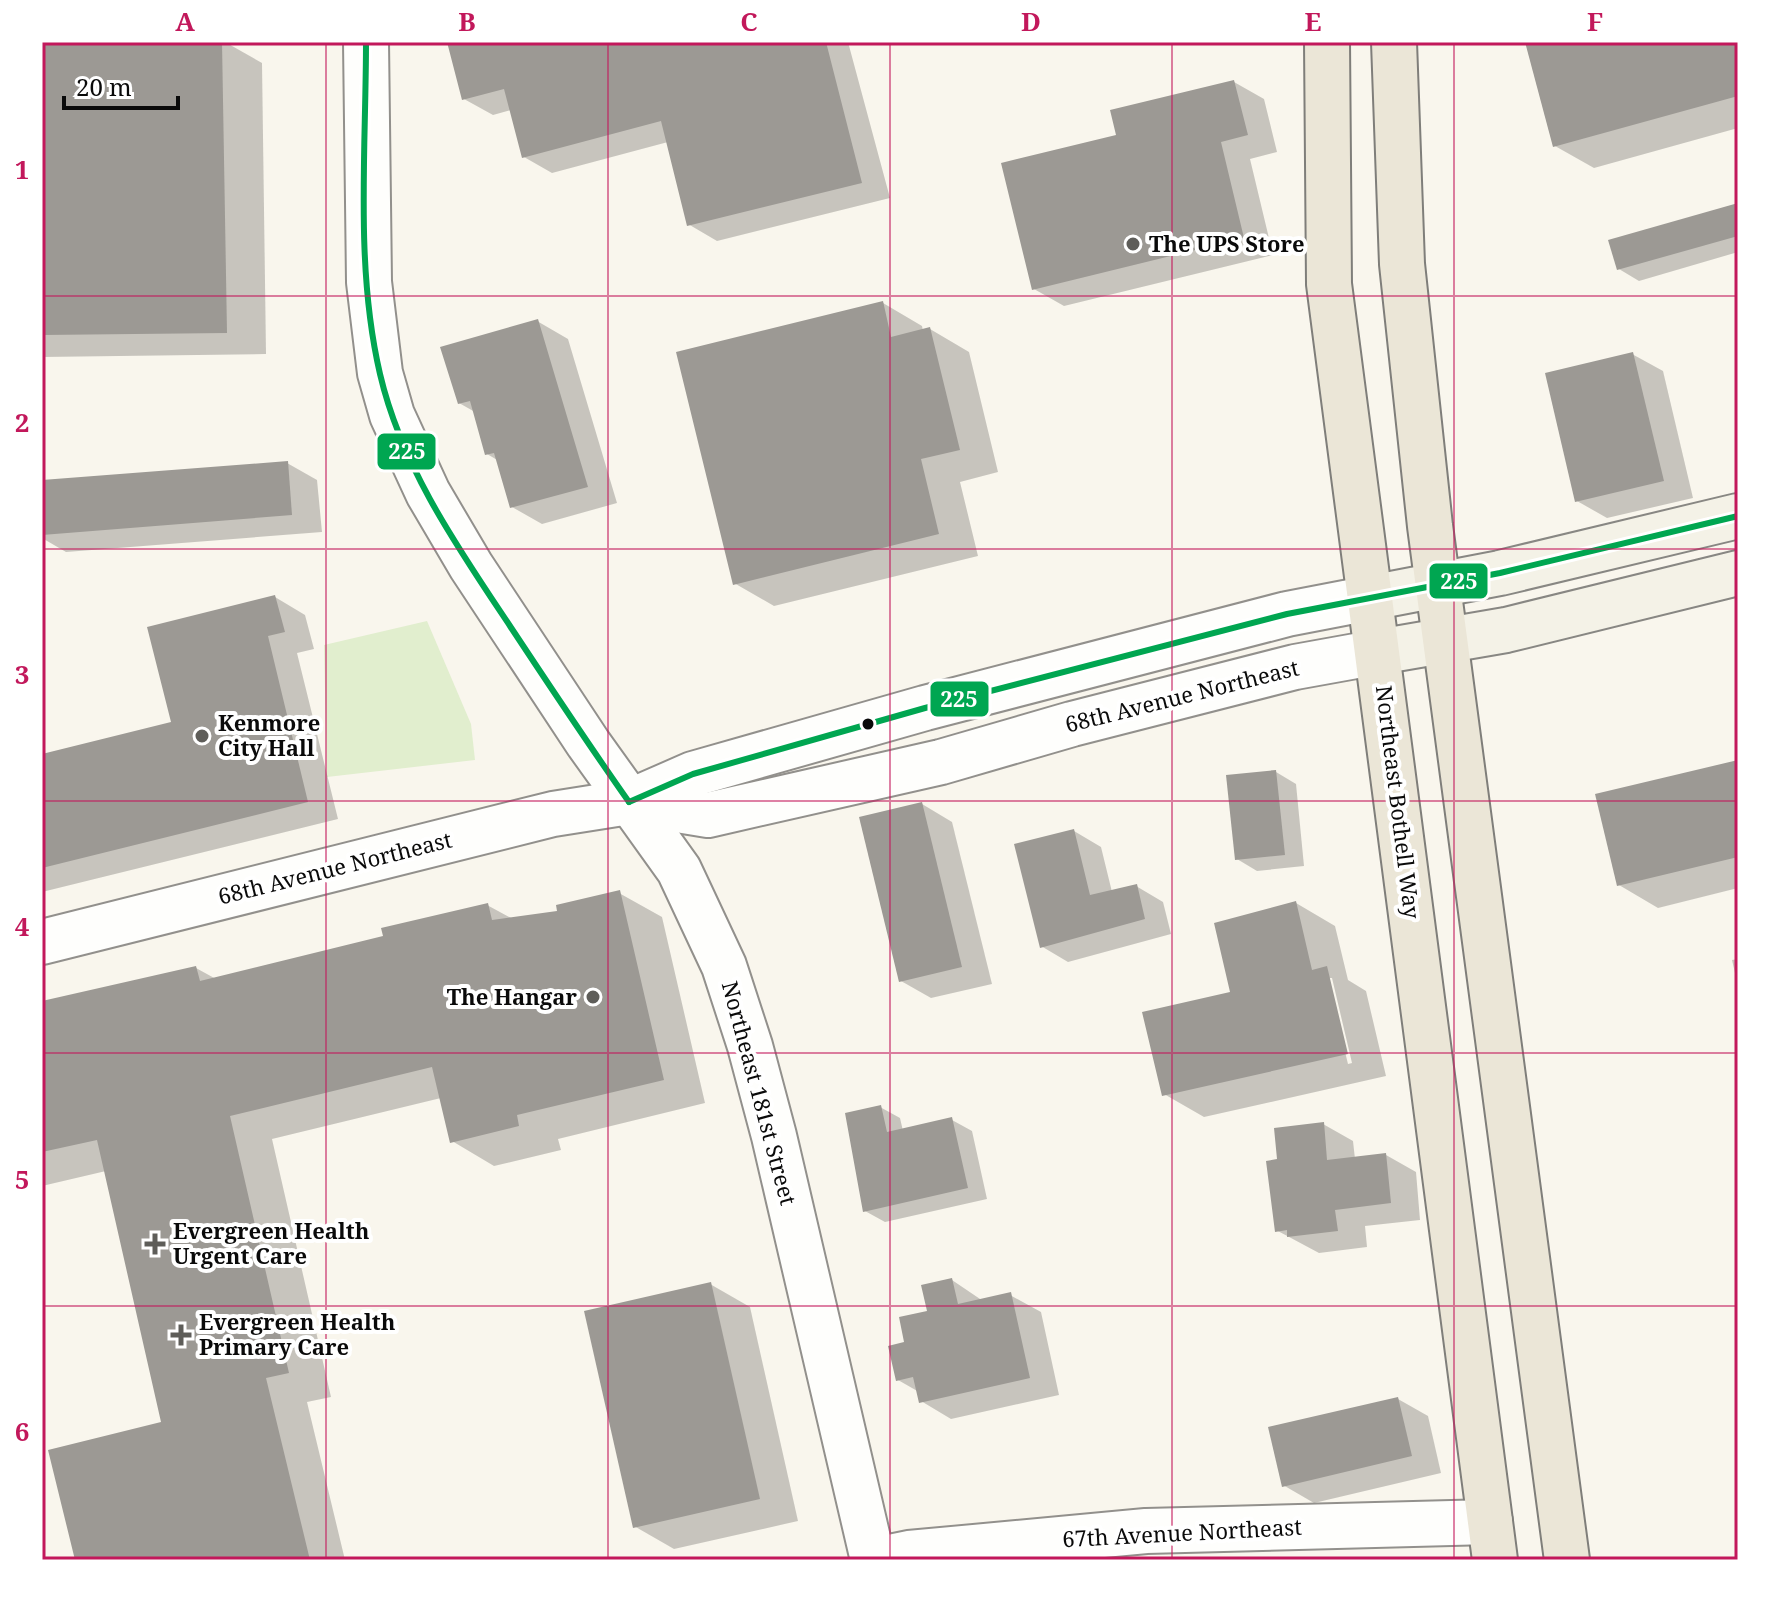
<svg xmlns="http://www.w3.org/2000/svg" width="1780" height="1602" viewBox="0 0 1780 1602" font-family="'Noto Serif',serif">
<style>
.green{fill:#e1eece}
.shadow{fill:#0003;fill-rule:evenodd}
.building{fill:#9c9994}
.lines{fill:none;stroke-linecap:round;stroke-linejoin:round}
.minor-casing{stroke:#92908c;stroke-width:48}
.tertiary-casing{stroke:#92908c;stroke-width:48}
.secondary-casing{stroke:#888783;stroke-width:48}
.primary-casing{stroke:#7f7e7a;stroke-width:48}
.minor{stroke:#fefefc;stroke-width:44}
.tertiary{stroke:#fefefc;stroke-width:44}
.secondary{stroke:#f4f2e7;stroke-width:44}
.primary{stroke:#ebe6d7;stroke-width:44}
.bus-1-casing{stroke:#fff;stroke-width:12}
.bus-1{stroke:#00a651;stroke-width:6}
.grid{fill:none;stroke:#c2185b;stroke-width:2;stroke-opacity:0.55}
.poi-dot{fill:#5e5d59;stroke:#fff;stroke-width:3}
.bus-dot{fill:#0a0a0a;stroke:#fff;stroke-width:3}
.labels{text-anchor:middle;stroke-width:8;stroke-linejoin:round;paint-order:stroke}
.poi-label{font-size:22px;font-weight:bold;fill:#0a0a0a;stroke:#fff;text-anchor:start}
.street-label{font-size:22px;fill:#0a0a0a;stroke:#fff}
.line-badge{stroke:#fff;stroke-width:3}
.badge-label{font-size:22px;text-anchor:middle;font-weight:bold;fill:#fff}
.neatline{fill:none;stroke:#c2185b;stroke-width:3}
.grid-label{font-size:26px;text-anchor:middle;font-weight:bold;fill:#c2185b}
</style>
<rect width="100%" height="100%" fill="#f9f6ed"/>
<polygon class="green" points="427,621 471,724 475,760 327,777 324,645"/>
<g class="shadow">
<polygon points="225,42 262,63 266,354 42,357 42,43"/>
<polygon points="449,42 848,42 890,198 717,241 688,224 668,142 552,173 524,157 511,110 493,115 464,99"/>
<polygon points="1527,42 1738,42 1738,128 1594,168 1555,146"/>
<polygon points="1234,82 1264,99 1277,152 1250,159 1273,255 1064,306 1034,289 1118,137"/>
<polygon points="1738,205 1738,252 1639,281 1619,269"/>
<polygon points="883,303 922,326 923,331 930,329 969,352 998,472 960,482 978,556 774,606 734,583"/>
<polygon points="537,321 568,339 617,503 542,524 512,507 499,461 487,454 475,412 459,403"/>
<polygon points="1632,354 1663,371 1693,498 1607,518 1577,501"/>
<polygon points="287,463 317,480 322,532 66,552 42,538 42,482"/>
<polygon points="275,597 305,615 314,649 297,653 338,819 42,892 42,756 174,723"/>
<polygon points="1738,763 1738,888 1658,908 1619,885"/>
<polygon points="1276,772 1296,784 1304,866 1257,871 1237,859"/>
<polygon points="922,804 952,822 992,984 931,998 901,981"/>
<polygon points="1074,831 1101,847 1112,892 1136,886 1163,902 1171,934 1068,962 1041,946"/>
<polygon points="619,893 662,917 705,1103 558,1139 561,1150 494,1166 452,1141 441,1098 272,1139 331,1397 307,1402 345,1560 77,1560 164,1424 106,1171 42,1186 42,1003 196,968 216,979 385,938 487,905 513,919 559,912"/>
<path d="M1296 903 1335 926 1348 980 1366 991 1386 1076 1204 1117 1164 1094ZM1327 978H1332L1352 1063 1348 1064Z"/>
<polygon points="1738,959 1738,986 1732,960"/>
<polygon points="880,1107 900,1118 903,1131 952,1120 972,1131 987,1199 885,1222 865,1211"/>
<polygon points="1323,1124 1353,1141 1355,1159 1386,1155 1416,1172 1420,1220 1365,1226 1367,1247 1319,1253 1276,1230 1279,1161"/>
<polygon points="952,1280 983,1301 1010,1295 1041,1312 1059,1395 951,1419 921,1401 919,1392 898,1380 906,1344"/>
<polygon points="710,1284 750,1307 798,1521 674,1549 634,1526"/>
<polygon points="1398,1399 1428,1416 1441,1473 1314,1503 1283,1485"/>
</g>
<g class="building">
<polygon points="42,42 222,42 227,333 42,335"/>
<polygon points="447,42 826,42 862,183 687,226 661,121 522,158 504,89 462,100"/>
<polygon points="1525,42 1738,42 1738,96 1553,147"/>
<polygon points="1234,80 1248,135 1221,142 1244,238 1032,290 1001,163 1116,135 1110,110"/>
<polygon points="1738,203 1738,236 1617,270 1608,240"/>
<polygon points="883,301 891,337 930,327 960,450 921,459 939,534 733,585 676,352"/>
<polygon points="538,319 588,487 510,508 494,453 485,455 470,401 458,404 440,347"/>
<polygon points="1633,352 1664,481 1575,502 1545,373"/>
<polygon points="288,461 292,515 42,535 42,480"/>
<polygon points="275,595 285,632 268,636 308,802 42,868 42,754 171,722 147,627"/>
<polygon points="1738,760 1738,857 1617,886 1595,794"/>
<polygon points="1276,770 1285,855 1235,860 1226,775"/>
<polygon points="922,802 962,967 899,982 859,817"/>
<polygon points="1074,829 1090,895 1137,884 1145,919 1040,948 1014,844"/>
<polygon points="620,890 664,1080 517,1115 519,1126 450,1143 432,1067 230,1116 289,1373 266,1378 310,1560 75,1560 48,1450 161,1422 97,1140 42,1152 42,1001 196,966 200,981 383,936 381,928 488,903 492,920 557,911 556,905"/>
<polygon points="1296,901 1312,970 1327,966 1348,1054 1162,1096 1142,1012 1230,992 1214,923"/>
<polygon points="881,1105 887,1132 952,1117 968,1188 863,1212 845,1113"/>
<polygon points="1324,1122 1327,1160 1386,1153 1391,1203 1335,1210 1338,1231 1287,1237 1287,1230 1275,1232 1266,1161 1277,1159 1274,1128"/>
<polygon points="952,1278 958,1304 1011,1292 1030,1378 919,1403 913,1377 896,1381 888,1346 904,1342 899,1317 927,1311 921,1285"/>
<polygon points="711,1282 760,1499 633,1528 584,1311"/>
<polygon points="1398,1397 1412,1456 1282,1487 1268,1427"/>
</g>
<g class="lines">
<defs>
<polyline id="minor" points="875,1560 909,1553 1146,1531 1490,1522"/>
<g id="tertiary">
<polyline points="366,42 369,282 380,373 392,415 428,493 471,566 588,743 679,870 724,966 750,1046 774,1136 873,1560"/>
<polyline points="629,802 708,815 941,762 1072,724 1295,667 1378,652"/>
<polyline points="42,942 553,814 629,802 693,774 925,708 1287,614 1370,598"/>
</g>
<g id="secondary">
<polyline points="1370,598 1500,573 1738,516"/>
<polyline points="1378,652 1506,630 1738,573"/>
</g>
<g id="primary">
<polyline points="1327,42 1329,284 1495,1560"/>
<polyline points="1394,42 1402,264 1430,526 1567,1560"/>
</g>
</defs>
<use href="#minor" class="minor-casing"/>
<use href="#tertiary" class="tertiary-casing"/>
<use href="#secondary" class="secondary-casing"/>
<use href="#primary" class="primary-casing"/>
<use href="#minor" class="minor"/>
<use href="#tertiary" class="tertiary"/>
<use href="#secondary" class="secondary"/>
<use href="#primary" class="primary"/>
<defs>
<g id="bus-1">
<path d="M366 42C366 152 355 267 380 374 402 468 458 548 510 626 549 685 588 744 629 802"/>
<polyline points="629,802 693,774 925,708 1287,614 1500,573 1738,516"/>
</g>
</defs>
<use href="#bus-1" class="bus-1-casing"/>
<use href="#bus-1" class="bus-1"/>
</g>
<path class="grid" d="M326 42V1560M608 42V1560M890 42V1560M1172 42V1560M1454 42V1560M42 296H1738M42 549H1738M42 801H1738M42 1053H1738M42 1306H1738"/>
<g class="poi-dot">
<circle cx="1133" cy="244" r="8"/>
<circle cx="202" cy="736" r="8"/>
<circle cx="593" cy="997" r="8"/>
<path d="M151 1232h8v8h8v8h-8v8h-8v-8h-8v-8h8z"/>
<path d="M177 1323h8v8h8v8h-8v8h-8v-8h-8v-8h8z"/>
</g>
<circle class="bus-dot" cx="868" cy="724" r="7"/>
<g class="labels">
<g class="poi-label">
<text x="1149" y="252">The UPS Store</text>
<text x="218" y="731">Kenmore<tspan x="218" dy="25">City Hall</tspan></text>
<text x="577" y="1005" text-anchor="end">The Hangar</text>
<text x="173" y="1239">Evergreen Health<tspan x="173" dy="25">Urgent Care</tspan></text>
<text x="199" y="1330">Evergreen Health<tspan x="199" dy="25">Primary Care</tspan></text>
</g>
<g class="street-label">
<text transform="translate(1182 696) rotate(-14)" y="8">68th Avenue Northeast</text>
<text transform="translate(1398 802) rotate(83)" y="8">Northeast Bothell Way</text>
<text transform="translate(335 868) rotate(-14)" y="8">68th Avenue Northeast</text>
<text transform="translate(759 1093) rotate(75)" y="8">Northeast 181st Street</text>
<text transform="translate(1182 1533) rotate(-3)" y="8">67th Avenue Northeast</text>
</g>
</g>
<g class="line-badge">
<rect x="376" y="432" width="61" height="39" rx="8" fill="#00a651"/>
<rect x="1428" y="562" width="61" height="38" rx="8" fill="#00a651"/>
<rect x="929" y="680" width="61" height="38" rx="8" fill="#00a651"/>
</g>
<g class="badge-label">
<text x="407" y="459">225</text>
<text x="1459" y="589">225</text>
<text x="959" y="707">225</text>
</g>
<rect width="1780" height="1602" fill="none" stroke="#ffffff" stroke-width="88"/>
<path d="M64 96v12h114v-12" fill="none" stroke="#0a0a0a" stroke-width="4"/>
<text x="76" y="96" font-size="24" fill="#0a0a0a" stroke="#ffffff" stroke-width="6" paint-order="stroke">20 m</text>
<rect x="44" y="44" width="1692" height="1514" class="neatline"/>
<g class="grid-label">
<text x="185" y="31">A</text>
<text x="467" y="31">B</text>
<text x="749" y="31">C</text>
<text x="1031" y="31">D</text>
<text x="1313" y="31">E</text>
<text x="1595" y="31">F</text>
<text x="22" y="179">1</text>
<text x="22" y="432">2</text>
<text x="22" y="684">3</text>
<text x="22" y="936">4</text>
<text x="22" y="1189">5</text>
<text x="22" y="1441">6</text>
</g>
</svg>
